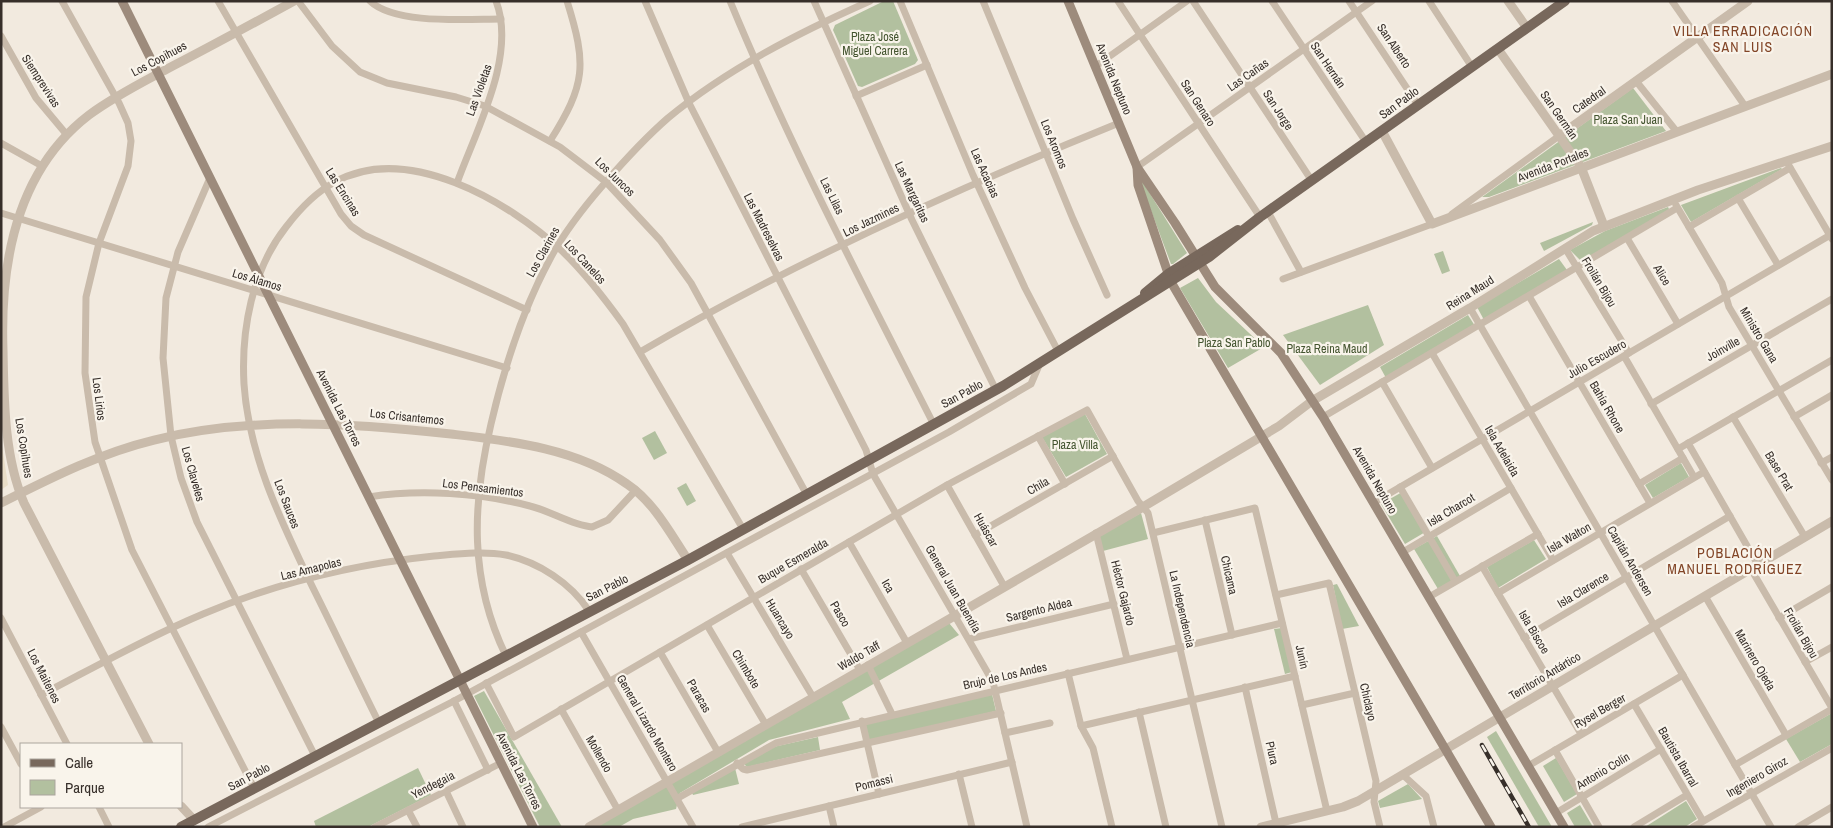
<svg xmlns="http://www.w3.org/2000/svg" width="1833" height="828" viewBox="0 0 1833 828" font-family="'Archivo Narrow',sans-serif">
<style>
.green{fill:#b2c09f}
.plaza{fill:#e9ddc7}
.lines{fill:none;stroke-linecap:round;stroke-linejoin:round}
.minor{stroke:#c9bbab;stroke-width:7}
.tertiary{stroke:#c9bbab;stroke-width:9}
.secondary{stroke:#9d8b7c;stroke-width:9}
.primary{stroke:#78685c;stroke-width:10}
.rail-casing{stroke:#372f2a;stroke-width:4.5}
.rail{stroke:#f9f4eb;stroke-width:2.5;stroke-dasharray:8;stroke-linecap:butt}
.labels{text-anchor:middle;stroke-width:4.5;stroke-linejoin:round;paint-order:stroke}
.park-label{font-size:12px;fill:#43542f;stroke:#f9f4eb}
.street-label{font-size:12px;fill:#372f2a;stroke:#f9f4eb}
.neighbourhood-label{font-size:14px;letter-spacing:1px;fill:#824527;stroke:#f9f4eb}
</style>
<rect width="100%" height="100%" fill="#f2eadf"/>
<g class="green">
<polygon points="884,1 893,1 918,60 915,64 862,87 858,86 833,30 835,25"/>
<polygon points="1633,88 1666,131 1489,197 1482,197"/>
<polygon points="1781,168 1782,169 1691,222 1681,205"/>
<polygon points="1137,173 1187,253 1173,264 1171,264"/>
<polygon points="1668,207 1670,211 1581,261 1570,250 1605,231"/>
<polygon points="1593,222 1592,225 1544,251 1540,243"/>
<polygon points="1443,251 1450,271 1442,274 1434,254"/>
<polygon points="1559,259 1567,270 1484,320 1477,307"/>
<polygon points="1198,278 1216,302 1264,347 1228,368 1180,288"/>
<polygon points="1368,305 1384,345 1320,385 1283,335"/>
<polygon points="1468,315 1475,326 1386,378 1380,367"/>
<polygon points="1085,414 1107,454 1066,477 1042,437"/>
<polygon points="655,431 667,453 654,460 642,438"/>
<polygon points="1681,463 1689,477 1653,498 1645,485"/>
<polygon points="686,483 696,501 687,506 677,488"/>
<polygon points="1404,491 1427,531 1405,544 1381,504"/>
<polygon points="1141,513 1148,539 1103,551 1099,536"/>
<polygon points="1437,536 1460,576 1438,589 1414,549"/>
<polygon points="1534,540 1546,559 1498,588 1487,567"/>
<polygon points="1337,584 1359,626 1342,629 1333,585"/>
<polygon points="949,623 959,635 842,702 850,719 769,740 680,793 676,809 633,819 619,827 595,827"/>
<polygon points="1282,628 1292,672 1285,674 1274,629"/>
<polygon points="484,691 562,827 540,827 474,696"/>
<polygon points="992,694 996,711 868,741 865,724"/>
<polygon points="1832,713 1832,744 1800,762 1786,739"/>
<polygon points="1496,731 1552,827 1539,827 1487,737"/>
<polygon points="818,737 820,750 747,767 744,764 773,747"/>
<polygon points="1556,758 1577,794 1564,802 1543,766"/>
<polygon points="418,768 431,795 368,827 316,827 314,821"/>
<polygon points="735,768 739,784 693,795 692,793"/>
<polygon points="1408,784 1422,799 1380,808 1378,801"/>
<polygon points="1686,801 1697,819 1685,827 1645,827"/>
<polygon points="1580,805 1593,827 1575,827 1567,813"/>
</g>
<polygon class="plaza" points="1,439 8,485 1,490"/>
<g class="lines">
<g class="minor">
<polyline points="62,1 119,103 128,123 131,141 128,166 99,243 86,297 85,373 95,442 132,550 254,788"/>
<polyline points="218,1 341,214 351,226 364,235 527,310"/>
<polyline points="298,1 332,46 360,72 387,83 456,97 485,106 560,147 606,182 660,240 691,283 807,495"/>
<path d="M370 1C395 25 468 19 501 19"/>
<polyline points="645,1 689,103 866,450 873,474 993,682 1027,827"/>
<path d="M730 1C790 146 863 285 934 425"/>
<polyline points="814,1 912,220 996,390"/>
<polyline points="900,1 973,175 1025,288 1058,351"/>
<polyline points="983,1 1073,219 1107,295"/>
<polyline points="1118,1 1260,217"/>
<polyline points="1193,1 1312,181"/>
<polyline points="1272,1 1366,142"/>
<polyline points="1349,1 1418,105"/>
<polyline points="1429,1 1472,67"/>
<polyline points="1672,1 1745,106"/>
<polyline points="1,36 36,98 67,135"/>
<polyline points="1096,66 1187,1"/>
<polyline points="1636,81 1677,132"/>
<polyline points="856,96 927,65"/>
<path d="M550 141C586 84 587 65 567 1"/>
<polyline points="1,143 42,166"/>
<polyline points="1788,164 1832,239"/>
<polyline points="1137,167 1372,1"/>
<polyline points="210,178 178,252 166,298 163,358 171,436 181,478 197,522 315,756"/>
<path d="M457 183C476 130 517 56 496 1"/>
<polyline points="1738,198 1778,265"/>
<polyline points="1676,205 1722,283 1729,307 1832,480"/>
<polyline points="1268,212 1301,272"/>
<polyline points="1,213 507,368"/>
<polyline points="1452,214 1559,136"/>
<polyline points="1689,227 1790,168"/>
<polyline points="1627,238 1678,324"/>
<polyline points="1565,248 1629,353"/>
<polyline points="1283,279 1432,224"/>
<polyline points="1529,296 1650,503"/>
<polyline points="1470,308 1771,827"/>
<path d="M640 352C790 264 958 188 1119 123"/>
<polyline points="1432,353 1553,560"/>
<polyline points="1624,356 1694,477"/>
<polyline points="1382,382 1432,468"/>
<polyline points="1651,404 1832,299"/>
<polyline points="1323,417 1677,208"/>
<polyline points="1733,417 1805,537"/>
<polyline points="1794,417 1832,395"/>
<polyline points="1038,436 1065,484"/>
<polyline points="1688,443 1758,565"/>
<polyline points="1678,449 1832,360"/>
<polyline points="1821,463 1832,457"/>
<polyline points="1639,484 1683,458"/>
<polyline points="947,485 1004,586"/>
<polyline points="1400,487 1455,581"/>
<path d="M369 497C419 489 481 493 530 506 551 511 571 525 592 527L608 520 636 490"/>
<polyline points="1373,503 1832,234"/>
<polyline points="1205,520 1232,635"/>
<polyline points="1096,533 1127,659"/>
<polyline points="1153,533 1255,508 1327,811"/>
<polyline points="975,535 1113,456"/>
<polyline points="849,542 907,643"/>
<polyline points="1403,552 1511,488"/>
<polyline points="727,553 813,697"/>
<polyline points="1482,566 1581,734"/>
<polyline points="801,569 860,670"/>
<polyline points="1751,569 1832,708"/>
<polyline points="1498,593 1704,472"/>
<polyline points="1276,595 1329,583 1376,781 1374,802 1380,827"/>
<polyline points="1705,596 1786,735"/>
<polyline points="1429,597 1538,534"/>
<polyline points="1,618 67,744"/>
<polyline points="1779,618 1832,587"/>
<polyline points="707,625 766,725"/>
<polyline points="581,632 693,827"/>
<polyline points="1524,638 1730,516"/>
<polyline points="969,639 1114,604"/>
<polyline points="660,652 718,752"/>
<path d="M506 656C469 580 472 504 491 424 504 368 523 309 550 259 564 232 584 207 604 184 624 161 645 138 668 118 727 69 800 32 870 1"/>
<polyline points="1805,662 1832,647"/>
<polyline points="868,665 892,714"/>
<polyline points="1068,673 1081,726 1093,748 1112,827"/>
<polyline points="486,683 514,737 947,485 1087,410 1138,501 1148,513 1222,827"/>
<polyline points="1245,687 1276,823"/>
<path d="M41 695C95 667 148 637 203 614 276 583 356 564 434 556 458 554 483 551 506 555 538 562 571 583 589 611"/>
<polyline points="454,701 488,770"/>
<polyline points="1634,704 1703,821"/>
<polyline points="1302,705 1355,693"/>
<polyline points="561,709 618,810"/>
<polyline points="1139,712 1166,827"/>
<polyline points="862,721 879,794"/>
<path d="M379 723C357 679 336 634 314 590 283 525 249 458 244 384 241 330 252 270 286 227 299 210 316 192 335 182 407 142 508 201 562 251 585 273 605 299 623 324L743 529"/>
<polyline points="1081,726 1295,676"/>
<polyline points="1,727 21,764"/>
<polyline points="1005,733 1050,723"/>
<polyline points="1555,750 1599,827"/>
<polyline points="737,763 743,769 747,770 1001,713"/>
<polyline points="1735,765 1832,709"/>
<polyline points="1528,766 1683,675"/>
<polyline points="959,774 972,827"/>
<polyline points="1403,775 1426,796 1434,827"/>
<polyline points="446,791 463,827"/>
<polyline points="678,798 776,743 1282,623"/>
<polyline points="829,806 834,827"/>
<polyline points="99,807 109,827"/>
<polyline points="408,810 417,827"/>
<polyline points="1556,813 1661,749"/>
<polyline points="4,827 41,807"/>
<polyline points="208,827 454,701 949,432 1031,384 1040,363"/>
<polyline points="375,827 501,763"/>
<polyline points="742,827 1012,762"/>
<polyline points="1634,827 1687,795"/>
<polyline points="1693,827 1832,748"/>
<polyline points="1798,827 1832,807"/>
</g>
<g class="tertiary">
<polyline points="1508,1 1527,28"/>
<polyline points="1498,49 1581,167 1604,226"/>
<polyline points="1382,131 1432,224 1832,74"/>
<polyline points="1559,136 1748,1"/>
<path d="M1 503C51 478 100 453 154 440 250 416 353 423 451 434 510 441 577 448 627 484 654 502 670 533 688 560"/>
<path d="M149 744 24 503C4 456 4 400 3 350 0 263 16 171 89 115 113 97 141 83 167 69 210 47 252 24 294 1"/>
<polyline points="181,806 194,820"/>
<polyline points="589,827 1143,507 1279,426 1312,401 1470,308 1593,231 1698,190 1832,146"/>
<polyline points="1261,827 1343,807 1358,801 1832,521"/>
</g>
<g class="secondary">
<polyline points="122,1 533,827"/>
<polyline points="1068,1 1137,167 1175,223 1215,287 1281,353 1323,417 1564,827"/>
<polyline points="1137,167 1138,185 1171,282 1491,827"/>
</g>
<g class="primary">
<polyline points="1145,293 1168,274 1238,230"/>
<polyline points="181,827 688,560 1003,386 1209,257 1260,217 1565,1"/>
</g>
<defs>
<polyline id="rail" points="1482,745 1529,827"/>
</defs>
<use href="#rail" class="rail-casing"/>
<use href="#rail" class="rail"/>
</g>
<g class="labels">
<g class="park-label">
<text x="875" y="41">Plaza José<tspan x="875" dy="14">Miguel Carrera</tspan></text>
<text x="1628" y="124">Plaza San Juan</text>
<text x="1234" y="347">Plaza San Pablo</text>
<text x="1327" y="353">Plaza Reina Maud</text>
<text x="1075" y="449">Plaza Villa</text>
</g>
<g class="street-label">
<text transform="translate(1394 46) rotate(56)" y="4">San Alberto</text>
<text transform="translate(159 59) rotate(-28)" y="4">Los Copihues</text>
<text transform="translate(1328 65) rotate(56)" y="4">San Hernán</text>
<text transform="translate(1248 75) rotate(-35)" y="4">Las Cañas</text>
<text transform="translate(1114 79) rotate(68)" y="4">Avenida Neptuno</text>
<text transform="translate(41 81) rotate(57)" y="4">Siemprevivas</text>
<text transform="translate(479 90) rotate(-70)" y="4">Las Violetas</text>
<text transform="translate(1589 100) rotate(-35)" y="4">Catedral</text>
<text transform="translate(1198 103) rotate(57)" y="4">San Genaro</text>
<text transform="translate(1399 103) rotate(-36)" y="4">San Pablo</text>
<text transform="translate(1278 110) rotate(57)" y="4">San Jorge</text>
<text transform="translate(1559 115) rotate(55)" y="4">San Germán</text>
<text transform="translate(1054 144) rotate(68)" y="4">Los Aromos</text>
<text transform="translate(1553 165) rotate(-21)" y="4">Avenida Portales</text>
<text transform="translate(985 173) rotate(66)" y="4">Las Acacias</text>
<text transform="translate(615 177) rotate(44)" y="4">Los Juncos</text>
<text transform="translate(343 192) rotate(58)" y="4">Las Encinas</text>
<text transform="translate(912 192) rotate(65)" y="4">Las Margaritas</text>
<text transform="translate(832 196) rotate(64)" y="4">Las Lilas</text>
<text transform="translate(871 220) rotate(-26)" y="4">Los Jazmines</text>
<text transform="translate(764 227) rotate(63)" y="4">Las Madreselvas</text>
<text transform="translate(543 252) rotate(-61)" y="4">Los Clarines</text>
<text transform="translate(585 262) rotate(47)" y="4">Los Canelos</text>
<text transform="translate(1662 275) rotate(59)" y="4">Alice</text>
<text transform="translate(257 280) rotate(17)" y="4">Los Álamos</text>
<text transform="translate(1599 282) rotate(59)" y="4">Froilán Bijou</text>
<text transform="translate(1470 293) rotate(-32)" y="4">Reina Maud</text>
<text transform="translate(1759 335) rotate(59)" y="4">Ministro Gana</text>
<text transform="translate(1723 349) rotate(-30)" y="4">Joinville</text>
<text transform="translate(1597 359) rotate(-30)" y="4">Julio Escudero</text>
<text transform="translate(962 394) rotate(-29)" y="4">San Pablo</text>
<text transform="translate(99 399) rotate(83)" y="4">Los Lirios</text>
<text transform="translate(1607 407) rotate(60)" y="4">Bahía Rhone</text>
<text transform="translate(339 408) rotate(63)" y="4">Avenida Las Torres</text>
<text transform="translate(407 417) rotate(6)" y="4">Los Crisantemos</text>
<text transform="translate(24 448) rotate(81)" y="4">Los Copihues</text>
<text transform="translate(1502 451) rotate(60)" y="4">Isla Adelaida</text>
<text transform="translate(1779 471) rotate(59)" y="4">Base Prat</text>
<text transform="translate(193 474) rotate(74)" y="4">Los Claveles</text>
<text transform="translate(1375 480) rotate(60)" y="4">Avenida Neptuno</text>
<text transform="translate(1038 486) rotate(-30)" y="4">Chila</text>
<text transform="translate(483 488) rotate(7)" y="4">Los Pensamientos</text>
<text transform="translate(287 504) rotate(69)" y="4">Los Sauces</text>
<text transform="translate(1451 510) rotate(-31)" y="4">Isla Charcot</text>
<text transform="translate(986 530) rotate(61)" y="4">Huáscar</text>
<text transform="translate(1569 538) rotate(-30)" y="4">Isla Walton</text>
<text transform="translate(793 561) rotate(-30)" y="4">Buque Esmeralda</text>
<text transform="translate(1630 561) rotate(60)" y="4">Capitán Andersen</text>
<text transform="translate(311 569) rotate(-14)" y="4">Las Amapolas</text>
<text transform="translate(1229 575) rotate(77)" y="4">Chicama</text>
<text transform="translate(888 586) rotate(60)" y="4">Ica</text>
<text transform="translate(607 588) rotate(-27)" y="4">San Pablo</text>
<text transform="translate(953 589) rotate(60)" y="4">General Juan Buendía</text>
<text transform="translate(1583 590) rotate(-31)" y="4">Isla Clarence</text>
<text transform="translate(1123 593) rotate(76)" y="4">Héctor Gajardo</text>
<text transform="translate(1182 609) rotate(77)" y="4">La Independencia</text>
<text transform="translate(1039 610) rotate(-14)" y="4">Sargento Aldea</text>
<text transform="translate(840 614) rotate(60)" y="4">Pasco</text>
<text transform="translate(780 619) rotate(59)" y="4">Huancayo</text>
<text transform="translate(1534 632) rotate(59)" y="4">Isla Biscoe</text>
<text transform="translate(1801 633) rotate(60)" y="4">Froilán Bijou</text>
<text transform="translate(859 656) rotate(-30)" y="4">Waldo Taff</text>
<text transform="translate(1302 657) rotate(77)" y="4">Junín</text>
<text transform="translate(1755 660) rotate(60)" y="4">Marinero Ojeda</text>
<text transform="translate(746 669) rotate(59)" y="4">Chimbote</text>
<text transform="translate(44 676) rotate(63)" y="4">Los Maitenes</text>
<text transform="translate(1005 676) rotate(-13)" y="4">Brujo de Los Andes</text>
<text transform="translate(1545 676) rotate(-31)" y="4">Territorio Antártico</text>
<text transform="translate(699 696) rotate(60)" y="4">Paracas</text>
<text transform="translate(1368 702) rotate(77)" y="4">Chiclayo</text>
<text transform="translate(1600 711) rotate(-30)" y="4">Rysel Berger</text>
<text transform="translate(647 723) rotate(60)" y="4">General Lizardo Montero</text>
<text transform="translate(1272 753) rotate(77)" y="4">Piura</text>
<text transform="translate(599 754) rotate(60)" y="4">Mollendo</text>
<text transform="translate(1678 757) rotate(60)" y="4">Bautista Ibarral</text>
<text transform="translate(519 771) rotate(63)" y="4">Avenida Las Torres</text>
<text transform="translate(1603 771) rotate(-31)" y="4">Antonio Colín</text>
<text transform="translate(249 777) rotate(-28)" y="4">San Pablo</text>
<text transform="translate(1757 777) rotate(-30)" y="4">Ingeniero Giroz</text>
<text transform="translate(874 783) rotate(-14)" y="4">Pomassi</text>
<text transform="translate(433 785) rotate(-27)" y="4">Yendegaia</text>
</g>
<g class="neighbourhood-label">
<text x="1743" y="36">VILLA ERRADICACIÓN<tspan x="1743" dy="16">SAN LUIS</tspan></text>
<text x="1735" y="558">POBLACIÓN<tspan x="1735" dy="16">MANUEL RODRÍGUEZ</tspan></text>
</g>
</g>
<rect width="1833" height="828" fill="none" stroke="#372f2a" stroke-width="5"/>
<rect x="20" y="743" width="162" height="65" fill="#f9f4eb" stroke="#aba59e"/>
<rect x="30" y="759" width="25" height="8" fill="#78685c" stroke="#aba59e"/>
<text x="65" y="768" font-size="15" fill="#372f2a">Calle</text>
<rect x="30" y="780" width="25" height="15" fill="#b2c09f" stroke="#aba59e"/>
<text x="65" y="793" font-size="15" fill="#372f2a">Parque</text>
</svg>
